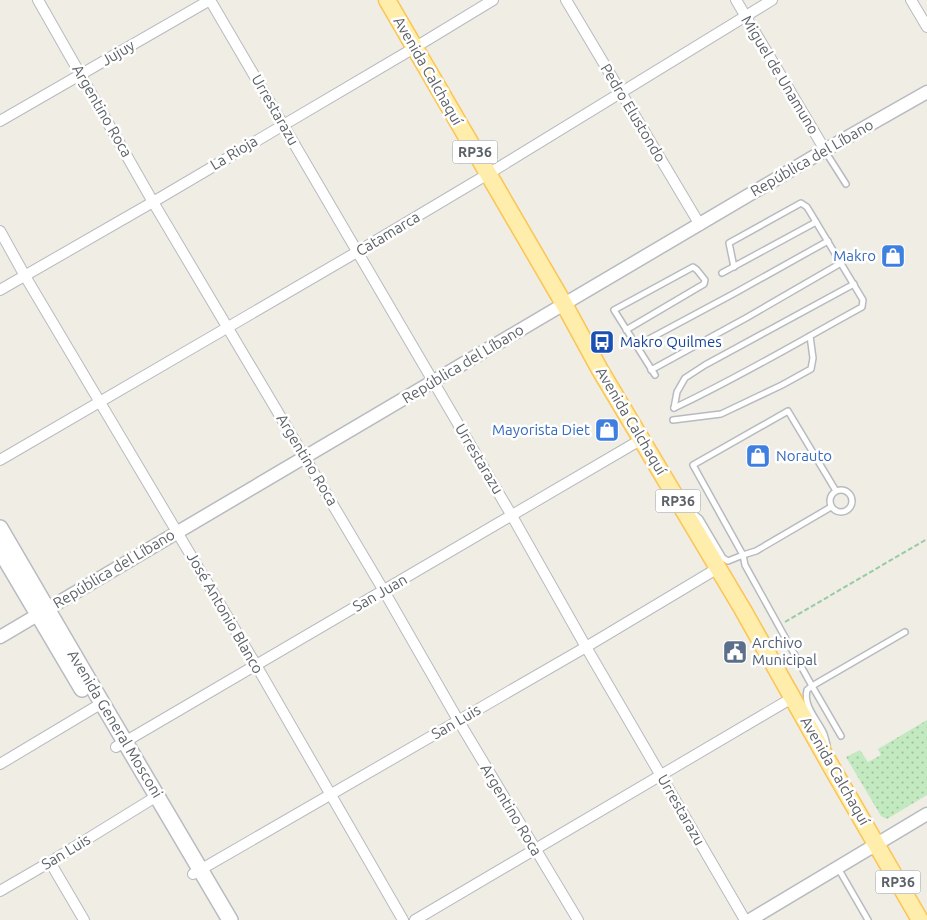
<svg xmlns="http://www.w3.org/2000/svg" width="927" height="920" viewBox="0 0 927 920" font-family="Ubuntu,sans-serif">
<style>
.grass{fill:url(#grass-dots)}
.lines{fill:none;stroke-linecap:round;stroke-linejoin:round}
.service-casing{stroke:#b7bbc0;stroke-width:8}
.minor-casing{stroke:#b7bbc0;stroke-width:12}
.tertiary-casing{stroke:#b7bbc0;stroke-width:15}
.secondary-casing{stroke:#b8bcc2;stroke-width:18}
.primary-casing{stroke:#fcc452;stroke-width:19}
.path{stroke:#98cba4;stroke-width:2;stroke-dasharray:5 2.5;stroke-linecap:butt}
.service{stroke:#fff;stroke-width:5}
.minor{stroke:#fff;stroke-width:10}
.tertiary{stroke:#fff;stroke-width:12}
.secondary{stroke:#fff;stroke-width:15}
.primary{stroke:#ffedab;stroke-width:16}
.labels{text-anchor:middle;stroke-width:5;stroke-linejoin:round;paint-order:stroke}
.shield{fill:#fff;stroke:#8e9195;stroke-width:1}
.shield-label{font-size:14px;font-weight:bold;fill:#5d6267}
.street-label{font-size:15px;fill:#5d6267;stroke:#fff}
.shop-label{font-size:15px;fill:#366cbe;stroke:#fff;text-anchor:end}
.transit-label{font-size:15px;fill:#164399;stroke:#fff;text-anchor:start}
.service-label{font-size:15px;fill:#4e5e75;stroke:#fff;text-anchor:start}
</style>
<defs>
<pattern id="grass-dots" width="8" height="8" patternUnits="userSpaceOnUse" patternTransform="scale(1.25)"><rect width="8" height="8" fill="#c2e9c0"/><path d="M2 2h.1M6 6h.1" fill="none" stroke="#a1c0a0" stroke-width="1.8" stroke-linecap="round"/></pattern>
</defs>
<rect width="100%" height="100%" fill="#f0ede5"/>
<polygon class="grass" points="927,720 927,795 887,819 881,816 846,757 860,750 868,762 881,755 878,749"/>
<g class="lines">
<defs>
<g id="service">
<polyline points="825,151 846,184"/>
<polyline points="722,273 816,222"/>
<polyline points="626,330 704,284 705,280 697,270 693,267 614,310 655,375"/>
<polyline points="636,346 733,294 828,241"/>
<polyline points="651,370 746,318 841,263"/>
<path d="M674 408C738 378 800 341 862 307L863 300 807 207 801 203 729 243 734 267"/>
<polyline points="674,408 677,392 685,378 705,365 854,284"/>
<polyline points="673,420 721,414 782,385 811,369 813,358 810,336"/>
<circle cx="841" cy="501" r="11"/>
<polyline points="836,491 788,411 693,465 743,555 745,565 812,686 905,632"/>
<polyline points="692,512 700,519 723,558 728,561 743,555 756,551 831,507"/>
<path d="M827 745C826 741 825 737 824 734 817 719 803 706 807 690L812 686 841 736"/>
<polyline points="838,868 868,920"/>
</g>
<g id="minor">
<polyline points="38,0 153,202 384,591 458,720 578,920"/>
<polyline points="210,0 512,516 586,647 745,920"/>
<polyline points="566,0 700,225"/>
<polyline points="736,0 825,150"/>
<polyline points="911,0 927,27"/>
<polyline points="0,121 210,0"/>
<polyline points="0,231 25,276 256,665 403,920"/>
<polyline points="0,290 153,202 414,48 493,0"/>
<polyline points="0,460 357,252 488,174 772,0"/>
<polyline points="116,747 642,439"/>
<polyline points="0,764 102,703"/>
<polyline points="50,862 84,920"/>
<polyline points="193,874 586,647 718,568"/>
<polyline points="0,891 50,862 157,796"/>
<polyline points="415,920 792,698"/>
</g>
<g id="tertiary">
<polyline points="0,637 825,150 927,92"/>
<polyline points="750,920 927,814"/>
</g>
<g id="secondary">
<polyline points="0,528 102,703 230,920"/>
<polyline points="0,550 82,689"/>
</g>
<polyline id="primary" points="387,0 564,304 600,370 743,610 832,768 920,920"/>
</defs>
<use href="#service" class="service-casing"/>
<use href="#minor" class="minor-casing"/>
<use href="#tertiary" class="tertiary-casing"/>
<use href="#secondary" class="secondary-casing"/>
<use href="#primary" class="primary-casing"/>
<polyline class="path" points="785,622 927,539"/>
<use href="#service" class="service"/>
<use href="#minor" class="minor"/>
<use href="#tertiary" class="tertiary"/>
<use href="#secondary" class="secondary"/>
<use href="#primary" class="primary"/>
</g>
<defs>
<symbol id="shop-square" viewBox="-11 -11 22 22"><rect x="-9" y="-9" width="18" height="18" rx="4" fill="#3f7fe0" stroke="#fff"/><path d="M-5-2.5h2.3a2.7 3.5 0 0 1 5.4 0H5L5.5 6h-11ZM-1.5-2.5h3a1.5 2.3 0 0 0-3 0Z" fill="#fff"/></symbol>
<symbol id="bus-square" viewBox="-11 -11 22 22"><rect x="-9" y="-9" width="18" height="18" rx="4" fill="#1a4fb4" stroke="#fff"/><path d="M-5-6H5V4H4V6H2V4H-2V6H-4V4H-5ZM-3.5-4V0h7V-4ZM-3.5 1.2v1.5H-2V1.2ZM2 1.2v1.5H3.5V1.2Z" fill="#fff"/></symbol>
<symbol id="civic-square" viewBox="-11 -11 22 22"><rect x="-9" y="-9" width="18" height="18" rx="4" fill="#5c6f8a" stroke="#fff"/><path d="M-.6-6.5H3V-4.5H.6V-3L4-1V1h2V6H-6V1h2V-1L-.6-3ZM-1.2 2.5V6h2.4V2.5Z" fill="#fff"/></symbol>
</defs>
<g fill-rule="evenodd">
<use href="#shop-square" x="879" y="242" width="28" height="28"/>
<use href="#bus-square" x="588" y="328" width="28" height="28"/>
<use href="#shop-square" x="593" y="416" width="28" height="28"/>
<use href="#shop-square" x="744" y="442" width="28" height="28"/>
<use href="#civic-square" x="721" y="638" width="28" height="28"/>
</g>
<g class="labels">
<g class="shield">
<rect x="452.5" y="140.5" width="45" height="23" rx="4"/>
<rect x="655.5" y="489.5" width="45" height="23" rx="4"/>
<rect x="875.5" y="870.5" width="45" height="23" rx="4"/>
</g>
<g class="shield-label">
<text x="475" y="157">RP36</text>
<text x="678" y="506">RP36</text>
<text x="898" y="887">RP36</text>
</g>
<g class="street-label">
<text transform="translate(118 53) rotate(-30)" y="5">Jujuy</text>
<text transform="translate(428 71) rotate(60)" y="5">Avenida Calchaquí</text>
<text transform="translate(780 75) rotate(59)" y="5">Miguel de Unamuno</text>
<text transform="translate(275 110) rotate(60)" y="5">Urrestarazu</text>
<text transform="translate(102 111) rotate(60)" y="5">Argentino Roca</text>
<text transform="translate(633 113) rotate(59)" y="5">Pedro Elustondo</text>
<text transform="translate(234 153) rotate(-31)" y="5">La Rioja</text>
<text transform="translate(812 158) rotate(-30)" y="5">República del Líbano</text>
<text transform="translate(388 234) rotate(-31)" y="5">Catamarca</text>
<text transform="translate(463 364) rotate(-31)" y="5">República del Líbano</text>
<text transform="translate(631 421) rotate(59)" y="5">Avenida Calchaquí</text>
<text transform="translate(479 459) rotate(59)" y="5">Urrestarazu</text>
<text transform="translate(307 460) rotate(59)" y="5">Argentino Roca</text>
<text transform="translate(114 569) rotate(-31)" y="5">República del Líbano</text>
<text transform="translate(380 593) rotate(-30)" y="5">San Juan</text>
<text transform="translate(225 613) rotate(60)" y="5">José Antonio Blanco</text>
<text transform="translate(456 722) rotate(-30)" y="5">San Luis</text>
<text transform="translate(115 724) rotate(59)" y="5">Avenida General Mosconi</text>
<text transform="translate(835 771) rotate(60)" y="5">Avenida Calchaquí</text>
<text transform="translate(511 810) rotate(59)" y="5">Argentino Roca</text>
<text transform="translate(681 810) rotate(60)" y="5">Urrestarazu</text>
<text transform="translate(66 852) rotate(-31)" y="5">San Luis</text>
</g>
<g class="shop-label">
<text x="876" y="261">Makro</text>
<text x="590" y="435">Mayorista Diet</text>
<text x="776" y="461" text-anchor="start">Norauto</text>
</g>
<g class="transit-label">
<text x="620" y="347">Makro Quilmes</text>
</g>
<g class="service-label">
<text x="752" y="648">Archivo<tspan x="752" dy="17">Municipal</tspan></text>
</g>
</g>
</svg>
